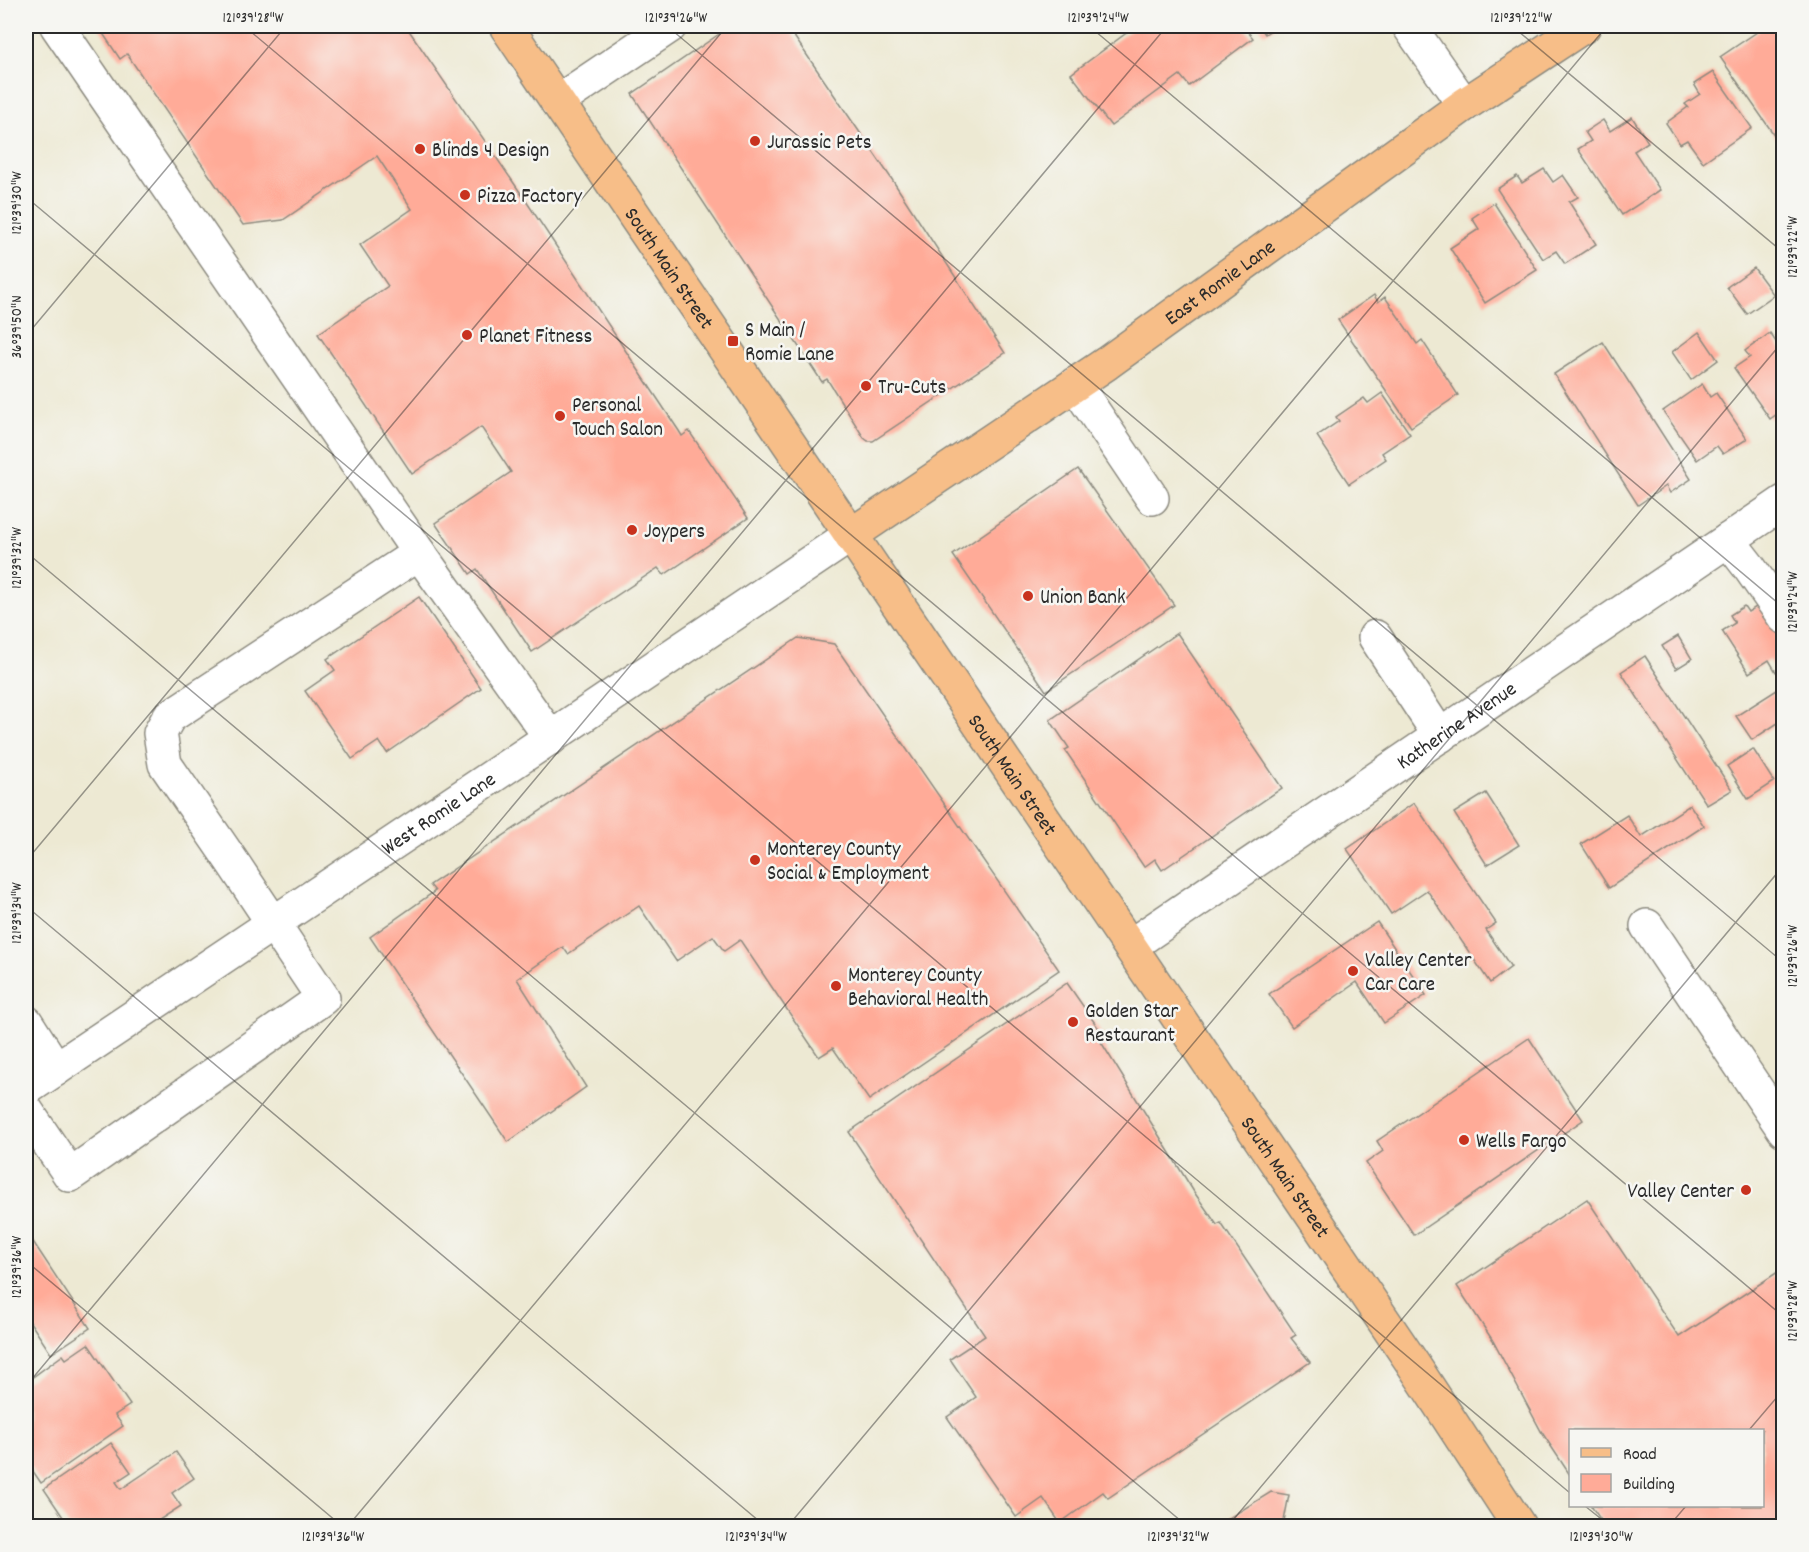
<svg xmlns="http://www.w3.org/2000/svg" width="1809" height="1552" viewBox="0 0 1809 1552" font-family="Dekko,sans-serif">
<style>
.building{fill:#ffab98}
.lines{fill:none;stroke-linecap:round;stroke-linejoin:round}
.minor-casing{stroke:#8c8a7f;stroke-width:36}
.major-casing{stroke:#8c8a7f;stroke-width:36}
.minor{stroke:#fff;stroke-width:33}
.major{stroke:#f7be88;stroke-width:33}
.ticks{fill:none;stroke:#2b2b2b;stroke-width:1.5;stroke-opacity:0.45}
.poi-dot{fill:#c8321e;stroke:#f6f6f2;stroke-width:2}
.labels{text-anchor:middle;stroke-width:5;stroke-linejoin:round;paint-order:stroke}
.poi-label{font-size:21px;fill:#2b2b2b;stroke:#f6f6f2;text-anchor:start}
.street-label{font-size:21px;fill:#2b2b2b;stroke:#f6f6f2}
.neatline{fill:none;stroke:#2b2b2b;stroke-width:2}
.ticks-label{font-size:15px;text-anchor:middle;fill:#2b2b2b}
</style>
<rect width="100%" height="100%" fill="#f6f6f2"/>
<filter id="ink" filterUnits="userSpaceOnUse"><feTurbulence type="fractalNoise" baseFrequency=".0167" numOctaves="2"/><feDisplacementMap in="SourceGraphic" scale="12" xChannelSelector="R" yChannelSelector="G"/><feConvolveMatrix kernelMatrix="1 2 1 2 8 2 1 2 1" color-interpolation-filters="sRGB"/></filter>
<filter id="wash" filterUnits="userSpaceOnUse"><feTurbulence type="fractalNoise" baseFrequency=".008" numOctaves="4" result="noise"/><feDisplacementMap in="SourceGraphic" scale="24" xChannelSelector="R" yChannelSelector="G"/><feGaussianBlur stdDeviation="1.35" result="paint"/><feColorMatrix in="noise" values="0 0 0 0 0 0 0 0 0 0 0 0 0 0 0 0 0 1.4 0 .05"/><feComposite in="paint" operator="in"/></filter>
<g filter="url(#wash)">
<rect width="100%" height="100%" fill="#ede9d3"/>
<g id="blocks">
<g class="building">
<polygon points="98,26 406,26 522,195 679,431 682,436 689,431 748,518 664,575 658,568 532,652 477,569 470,574 435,523 511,472 481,427 412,474 318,334 388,286 360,245 412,209 377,156 283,220 243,225 127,54 120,59"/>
<polygon points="731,26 787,26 891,178 1005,353 873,441 868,441 864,438 827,379 822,382 632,94"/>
<polygon points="1136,26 1243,26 1253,38 1189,86 1180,75 1111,126 1071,74"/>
<polygon points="1259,26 1277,26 1265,34"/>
<polygon points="1766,26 1784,26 1784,149 1720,57"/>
<polygon points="1713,72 1752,128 1703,162 1687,140 1680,144 1666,123 1688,107 1685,104 1700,94 1694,84"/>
<polygon points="1632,117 1648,142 1634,151 1660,190 1622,215 1578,149 1591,141 1585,132 1603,120 1610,131"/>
<polygon points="1544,169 1553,182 1563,175 1578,197 1569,202 1596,244 1565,264 1556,251 1543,259 1497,189 1517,176 1522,183"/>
<polygon points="1494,203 1537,270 1485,303 1450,248 1479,229 1472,218"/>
<polygon points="1754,268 1774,295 1747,314 1727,287"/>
<polygon points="1374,295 1378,302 1385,297 1417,344 1422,340 1458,395 1411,427 1338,320"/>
<polygon points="1699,332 1718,360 1691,380 1672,352"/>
<polygon points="1770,333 1782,351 1784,350 1784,409 1770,419 1734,368 1750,357 1745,351"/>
<polygon points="1603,342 1691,479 1670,493 1666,486 1638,505 1554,374"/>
<polygon points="1702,384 1710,397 1716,393 1747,439 1723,454 1717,446 1697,460 1663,411"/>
<polygon points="1382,393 1410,434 1382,453 1386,459 1349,484 1317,436 1339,421 1336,417 1364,398 1368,403"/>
<polygon points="1078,469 1174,605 1046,691 953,555"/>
<polygon points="419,597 481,688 387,753 379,741 352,759 305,691 335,670 327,659"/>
<polygon points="1761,604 1784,639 1784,667 1776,672 1769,660 1749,673 1722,631 1735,623 1730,615 1744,606 1748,612"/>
<polygon points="1177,633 1282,788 1162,870 1155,859 1144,867 1065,750 1069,748 1050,720"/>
<polygon points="1678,636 1692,659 1676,669 1662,646"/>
<polygon points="798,638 834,644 1059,970 869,1100 833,1048 819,1057 740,940 724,951 713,936 676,961 639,906 568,954 563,947 517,979 586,1087 508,1142 370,937 435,891 430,885"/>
<polygon points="1645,656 1732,790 1707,805 1621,672"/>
<polygon points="1780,688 1784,693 1784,719 1752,740 1736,716"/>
<polygon points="1753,749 1774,782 1748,799 1727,766"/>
<polygon points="1486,793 1519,845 1487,865 1454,813"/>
<polygon points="1414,803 1496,923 1486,930 1511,967 1490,983 1427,890 1391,914 1347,849"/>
<polygon points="1690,805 1704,826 1609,888 1581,844 1627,815 1641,837"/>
<polygon points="1377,922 1426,995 1384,1023 1357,982 1292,1027 1269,994"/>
<polygon points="1067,983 1106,1039 1101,1042 1194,1192 1217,1225 1221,1223 1296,1335 1291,1338 1310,1362 1108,1498 1103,1492 1060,1523 1043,1498 1016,1517 947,1417 976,1397 950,1359 985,1336 849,1132"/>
<polygon points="1529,1038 1583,1120 1414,1235 1366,1163 1383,1151 1377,1141"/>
<polygon points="1587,1199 1679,1337 1784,1268 1784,1526 1605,1526 1591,1506 1762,1506 1762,1430 1570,1430 1570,1475 1541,1431 1493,1341 1457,1286"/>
<polygon points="26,1231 90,1328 51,1354 26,1316"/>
<polygon points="88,1344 130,1405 115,1415 123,1426 41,1483 26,1461 26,1457 30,1454 26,1447 26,1382 63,1355 66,1359"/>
<polygon points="111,1443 131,1472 116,1482 121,1489 176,1452 194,1478 172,1493 181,1506 150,1526 69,1526 44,1489"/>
<polygon points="1271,1492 1289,1495 1283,1526 1216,1526"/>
</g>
</g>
</g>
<g filter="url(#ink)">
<use href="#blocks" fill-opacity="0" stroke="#8c8a7f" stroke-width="1.5"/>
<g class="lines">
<defs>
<g id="minor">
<polyline points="57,26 419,553 551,738"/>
<polyline points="1409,26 1464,105"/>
<polyline points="557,102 670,26"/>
<polyline points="1075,384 1152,498"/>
<polyline points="1728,540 1749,567 1784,617"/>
<polyline points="1375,637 1440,736"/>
<polyline points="1647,926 1784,1130"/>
<path id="s1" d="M1130 946 1784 502"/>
<polyline points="26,1022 56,1069"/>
<path id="s2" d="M26 1089C300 904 577 721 851 535"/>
<polyline points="26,1110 70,1175 323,998 233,863 165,764 160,733 169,717 419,553"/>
</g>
<g id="major">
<path id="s3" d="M506 26 1411 1361 1519 1526"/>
<path id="s4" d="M851 535 1107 363 1464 105 1584 26"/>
</g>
</defs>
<use href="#minor" class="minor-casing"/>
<use href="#major" class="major-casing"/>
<use href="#minor" class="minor"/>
<use href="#major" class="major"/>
</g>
</g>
<path class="ticks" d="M244 26 1784 1317M667 26 1784 963M1089 26 1784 608M1512 26 1784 253M26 197 1570 1493M26 336 286 26M26 552 1187 1526M26 861 727 26M26 906 765 1526M26 1261 342 1526M26 1386 1167 26M1749 1430 1784 1389M1585 1506 1610 1526M348 1526 1607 26M788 1526 1784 340M1228 1526 1784 865M1669 1526 1686 1506"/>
<g class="poi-dot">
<circle cx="755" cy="141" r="6"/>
<circle cx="420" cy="149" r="6"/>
<circle cx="465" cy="195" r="6"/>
<circle cx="467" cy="335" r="6"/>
<rect x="727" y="335" width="12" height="12" rx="3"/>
<circle cx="866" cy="386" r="6"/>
<circle cx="560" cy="416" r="6"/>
<circle cx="632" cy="530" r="6"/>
<circle cx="1028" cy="596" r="6"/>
<circle cx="755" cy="860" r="6"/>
<circle cx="1353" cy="971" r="6"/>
<circle cx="836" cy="986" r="6"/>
<circle cx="1073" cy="1022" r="6"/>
<circle cx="1464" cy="1140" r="6"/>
<circle cx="1746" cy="1190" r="6"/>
</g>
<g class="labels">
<g class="poi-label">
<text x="767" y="148">Jurassic Pets</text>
<text x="432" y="156">Blinds 4 Design</text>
<text x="477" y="202">Pizza Factory</text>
<text x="745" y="336">S Main /<tspan x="745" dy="24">Romie Lane</tspan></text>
<text x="479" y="342">Planet Fitness</text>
<text x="878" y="393">Tru-Cuts</text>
<text x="572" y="411">Personal<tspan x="572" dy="24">Touch Salon</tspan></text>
<text x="644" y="537">Joypers</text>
<text x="1040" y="603">Union Bank</text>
<text x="767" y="855">Monterey County<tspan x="767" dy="24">Social &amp; Employment</tspan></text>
<text x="1365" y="966">Valley Center<tspan x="1365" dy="24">Car Care</tspan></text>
<text x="848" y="981">Monterey County<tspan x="848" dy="24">Behavioral Health</tspan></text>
<text x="1085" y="1017">Golden Star<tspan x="1085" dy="24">Restaurant</tspan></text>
<text x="1476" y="1147">Wells Fargo</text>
<text x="1734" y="1197" text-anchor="end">Valley Center</text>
</g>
<g class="street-label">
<text dy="7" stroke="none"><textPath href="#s3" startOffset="292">South Main Street</textPath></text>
<text dy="7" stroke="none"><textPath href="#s4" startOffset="447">East Romie Lane</textPath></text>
<text dy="7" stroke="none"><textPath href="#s1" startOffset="394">Katherine Avenue</textPath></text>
<text dy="7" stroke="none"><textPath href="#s3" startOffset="904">South Main Street</textPath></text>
<text dy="7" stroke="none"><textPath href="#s2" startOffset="496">West Romie Lane</textPath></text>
<text dy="7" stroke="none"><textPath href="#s3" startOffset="1390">South Main Street</textPath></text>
</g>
</g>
<rect width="1809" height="1552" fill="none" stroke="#f6f6f2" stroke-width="66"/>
<rect x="1569" y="1429" width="195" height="78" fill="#f6f6f2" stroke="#a5a5a2" stroke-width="1.5"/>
<rect x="1581" y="1448" width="30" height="9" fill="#f7be88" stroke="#a5a5a2" stroke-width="1.5"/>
<text x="1623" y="1459" font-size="18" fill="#2b2b2b">Road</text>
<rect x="1581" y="1474" width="30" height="18" fill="#ffab98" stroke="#a5a5a2" stroke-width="1.5"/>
<text x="1623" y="1489" font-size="18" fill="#2b2b2b">Building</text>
<rect x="33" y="33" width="1743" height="1486" class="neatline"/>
<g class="ticks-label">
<text x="253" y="22">121°39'28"W</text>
<text x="676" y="22">121°39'26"W</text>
<text x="1098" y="22">121°39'24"W</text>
<text x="1521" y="22">121°39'22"W</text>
<text transform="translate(16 203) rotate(-90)" y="5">121°39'30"W</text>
<text transform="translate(1792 247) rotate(-90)" y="5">121°39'22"W</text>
<text transform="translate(16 327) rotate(-90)" y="5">36°39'50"N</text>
<text transform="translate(16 558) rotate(-90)" y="5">121°39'32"W</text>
<text transform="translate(1792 602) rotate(-90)" y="5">121°39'24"W</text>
<text transform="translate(16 913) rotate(-90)" y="5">121°39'34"W</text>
<text transform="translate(1792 956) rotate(-90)" y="5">121°39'26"W</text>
<text transform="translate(16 1267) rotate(-90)" y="5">121°39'36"W</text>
<text transform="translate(1792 1311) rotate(-90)" y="5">121°39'28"W</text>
<text x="333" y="1541">121°39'36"W</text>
<text x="756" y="1541">121°39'34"W</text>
<text x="1178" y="1541">121°39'32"W</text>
<text x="1601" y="1541">121°39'30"W</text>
</g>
</svg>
